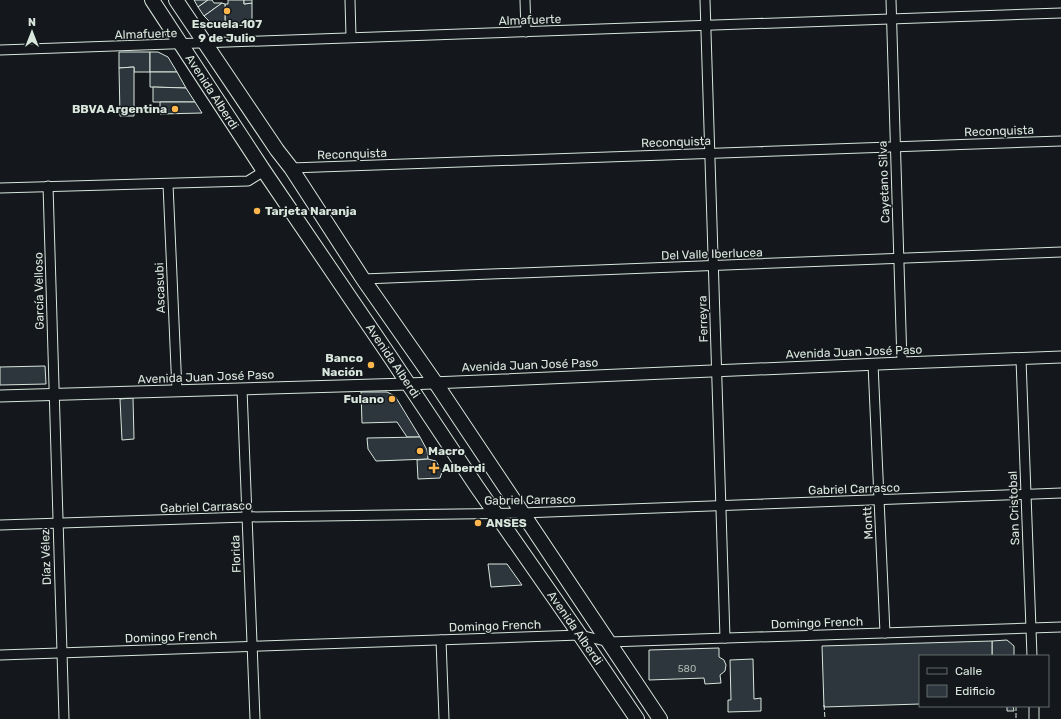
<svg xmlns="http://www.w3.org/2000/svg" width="1061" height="719" viewBox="0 0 1061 719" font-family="Rubik,sans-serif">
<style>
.building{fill:#2c363c;stroke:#d8e6dc}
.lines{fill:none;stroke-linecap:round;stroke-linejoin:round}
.minor-casing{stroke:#d8e6dc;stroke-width:11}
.tertiary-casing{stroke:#d8e6dc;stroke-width:13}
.primary-casing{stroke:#d8e6dc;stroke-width:16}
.minor{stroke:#14181c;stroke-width:9}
.tertiary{stroke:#14181c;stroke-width:11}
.primary{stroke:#14181c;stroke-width:14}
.fence{stroke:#d8e6dc;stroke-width:1;stroke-dasharray:5 2;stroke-linecap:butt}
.poi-dot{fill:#ffb74d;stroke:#14181c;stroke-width:1.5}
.labels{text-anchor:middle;stroke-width:3;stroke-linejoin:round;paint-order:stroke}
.number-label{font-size:10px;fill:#adbab4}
.street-label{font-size:12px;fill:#d8e6dc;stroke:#14181c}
.poi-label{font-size:12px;font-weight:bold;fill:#d8e6dc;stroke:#14181c;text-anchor:start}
</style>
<rect width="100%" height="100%" fill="#14181c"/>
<g class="building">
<polygon points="194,0 208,0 198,7"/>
<polygon points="208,0 212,0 214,3 222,3 204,16 198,7"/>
<polygon points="228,0 244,0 244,4 252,3 252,25 225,26 225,4 228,4"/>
<polygon points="244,0 252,0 252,3 244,4"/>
<polygon points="222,3 225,4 225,26 217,26 210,22 204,16"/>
<polygon points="119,52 150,52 150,72 134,72 134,67 119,68"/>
<polygon points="150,52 158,52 168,57 177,72 150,72"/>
<polygon points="134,67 134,116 120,116 119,68"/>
<polygon points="150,72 177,72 186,88 150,87"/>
<polygon points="153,87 186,88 195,102 153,102"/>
<polygon points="160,102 195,102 202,113 160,114"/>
<polygon points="45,366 46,384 0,385 0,367"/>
<polygon points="361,392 387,392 395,396 420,437 407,437 397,422 362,423"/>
<polygon points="133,398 134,439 122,440 120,399"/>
<polygon points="420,437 427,450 428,459 376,461 368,449 367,438"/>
<polygon points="428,459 436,461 442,472 440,478 418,479 417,460"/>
<polygon points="488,564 507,564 522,585 491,587"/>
<polygon points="1007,640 1014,646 1014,656 992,656 992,641"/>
<polygon points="992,641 992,656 920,656 920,704 824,707 822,646"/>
<polygon points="719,648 719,657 724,660 726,665 725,671 720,675 721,683 705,684 704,678 649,680 649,650"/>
<polygon points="753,659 754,699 761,698 761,711 728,712 728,700 731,700 730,660"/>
<polygon points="1007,706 1013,706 1014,711 1007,711"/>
</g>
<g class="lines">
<defs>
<g id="minor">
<polyline points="350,0 351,37"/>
<polyline points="525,0 526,32"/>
<polyline points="705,0 725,638"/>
<polyline points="891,0 902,363"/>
<polyline points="0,50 1061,13"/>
<polyline points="291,168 1061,141"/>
<polyline points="168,184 177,391"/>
<polyline points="48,186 64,719"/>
<polyline points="0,188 248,181 264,171"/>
<polyline points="363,279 1061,252"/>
<polyline points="1021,359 1032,656"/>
<polyline points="873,364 885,633"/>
<polyline points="242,389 255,719"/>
<polyline points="0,525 247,517 522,513 1061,493"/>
<polyline points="441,640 444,719"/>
<polyline points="0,655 580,635 609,642 1061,627"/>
<polyline points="1034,706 1034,719"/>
</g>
<polyline id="tertiary" points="0,396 408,384 902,363 1061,357"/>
<g id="primary">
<polyline points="152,0 264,171 391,358 477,487 580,635 637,719"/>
<polyline points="176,0 277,150 291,168 363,279 435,382 660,719"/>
</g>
</defs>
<use href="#minor" class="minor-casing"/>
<use href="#tertiary" class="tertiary-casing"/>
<use href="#primary" class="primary-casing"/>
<use href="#minor" class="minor"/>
<use href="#tertiary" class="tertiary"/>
<use href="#primary" class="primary"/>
<g class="fence">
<polyline points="824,705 825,719"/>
<polyline points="1016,706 1016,719"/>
</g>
</g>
<g class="poi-dot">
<circle cx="227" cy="11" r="4"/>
<circle cx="175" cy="109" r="4"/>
<circle cx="257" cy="211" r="4"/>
<circle cx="371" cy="365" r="4"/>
<circle cx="392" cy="399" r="4"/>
<circle cx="420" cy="451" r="4"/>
<path d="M432 462h4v4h4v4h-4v4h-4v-4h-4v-4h4z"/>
<circle cx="478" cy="523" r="4"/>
</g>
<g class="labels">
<g class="number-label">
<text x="687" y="672">580</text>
</g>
<g class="street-label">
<text transform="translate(530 20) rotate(-2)" y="4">Almafuerte</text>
<text transform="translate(146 34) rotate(-2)" y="4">Almafuerte</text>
<text transform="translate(212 92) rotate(57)" y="4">Avenida Alberdi</text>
<text transform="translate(999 131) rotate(-2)" y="4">Reconquista</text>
<text transform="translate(676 142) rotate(-2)" y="4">Reconquista</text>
<text transform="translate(352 154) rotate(-2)" y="4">Reconquista</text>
<text transform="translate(884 182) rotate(-92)" y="4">Cayetano Silva</text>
<text transform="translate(712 254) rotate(-2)" y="4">Del Valle Iberlucea</text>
<text transform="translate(160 288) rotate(-92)" y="4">Ascasubi</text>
<text transform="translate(39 291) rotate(-91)" y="4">García Velloso</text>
<text transform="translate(703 319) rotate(-92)" y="4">Ferreyra</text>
<text transform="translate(854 352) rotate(-2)" y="4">Avenida Juan José Paso</text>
<text transform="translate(393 361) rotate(56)" y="4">Avenida Alberdi</text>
<text transform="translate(530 365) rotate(-2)" y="4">Avenida Juan José Paso</text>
<text transform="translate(206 377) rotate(-2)" y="4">Avenida Juan José Paso</text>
<text transform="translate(854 489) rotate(-2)" y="4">Gabriel Carrasco</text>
<text transform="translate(530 500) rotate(-1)" y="4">Gabriel Carrasco</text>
<text transform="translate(206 507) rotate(-2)" y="4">Gabriel Carrasco</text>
<text transform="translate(1014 508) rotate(-92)" y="4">San Cristobal</text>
<text transform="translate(868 523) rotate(-93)" y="4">Montt</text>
<text transform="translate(236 554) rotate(-92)" y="4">Florida</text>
<text transform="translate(46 557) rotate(-92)" y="4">Díaz Vélez</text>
<text transform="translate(817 623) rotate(-2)" y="4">Domingo French</text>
<text transform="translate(495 626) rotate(-2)" y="4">Domingo French</text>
<text transform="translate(575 628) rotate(55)" y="4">Avenida Alberdi</text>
<text transform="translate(171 637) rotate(-2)" y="4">Domingo French</text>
</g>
<g class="poi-label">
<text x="227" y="28" text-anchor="middle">Escuela 107<tspan x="227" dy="14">9 de Julio</tspan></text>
<text x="167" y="113" text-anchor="end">BBVA Argentina</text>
<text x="265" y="215">Tarjeta Naranja</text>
<text x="363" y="362" text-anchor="end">Banco<tspan x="363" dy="14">Nación</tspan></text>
<text x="384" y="403" text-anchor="end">Fulano</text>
<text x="428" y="455">Macro</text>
<text x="442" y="472">Alberdi</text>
<text x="486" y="527">ANSES</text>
</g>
</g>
<rect x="919" y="655" width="130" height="52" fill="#14181c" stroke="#626a69"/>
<rect x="927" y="668" width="20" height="6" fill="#14181c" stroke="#626a69"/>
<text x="955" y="675" font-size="12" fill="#d8e6dc">Calle</text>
<rect x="927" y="685" width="20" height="12" fill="#2c363c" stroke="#626a69"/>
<text x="955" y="695" font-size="12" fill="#d8e6dc">Edificio</text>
<g transform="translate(32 32)" stroke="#14181c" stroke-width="3" paint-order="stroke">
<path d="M0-3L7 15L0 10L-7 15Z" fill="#d8e6dc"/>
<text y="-6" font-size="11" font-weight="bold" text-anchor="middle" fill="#d8e6dc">N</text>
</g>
</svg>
